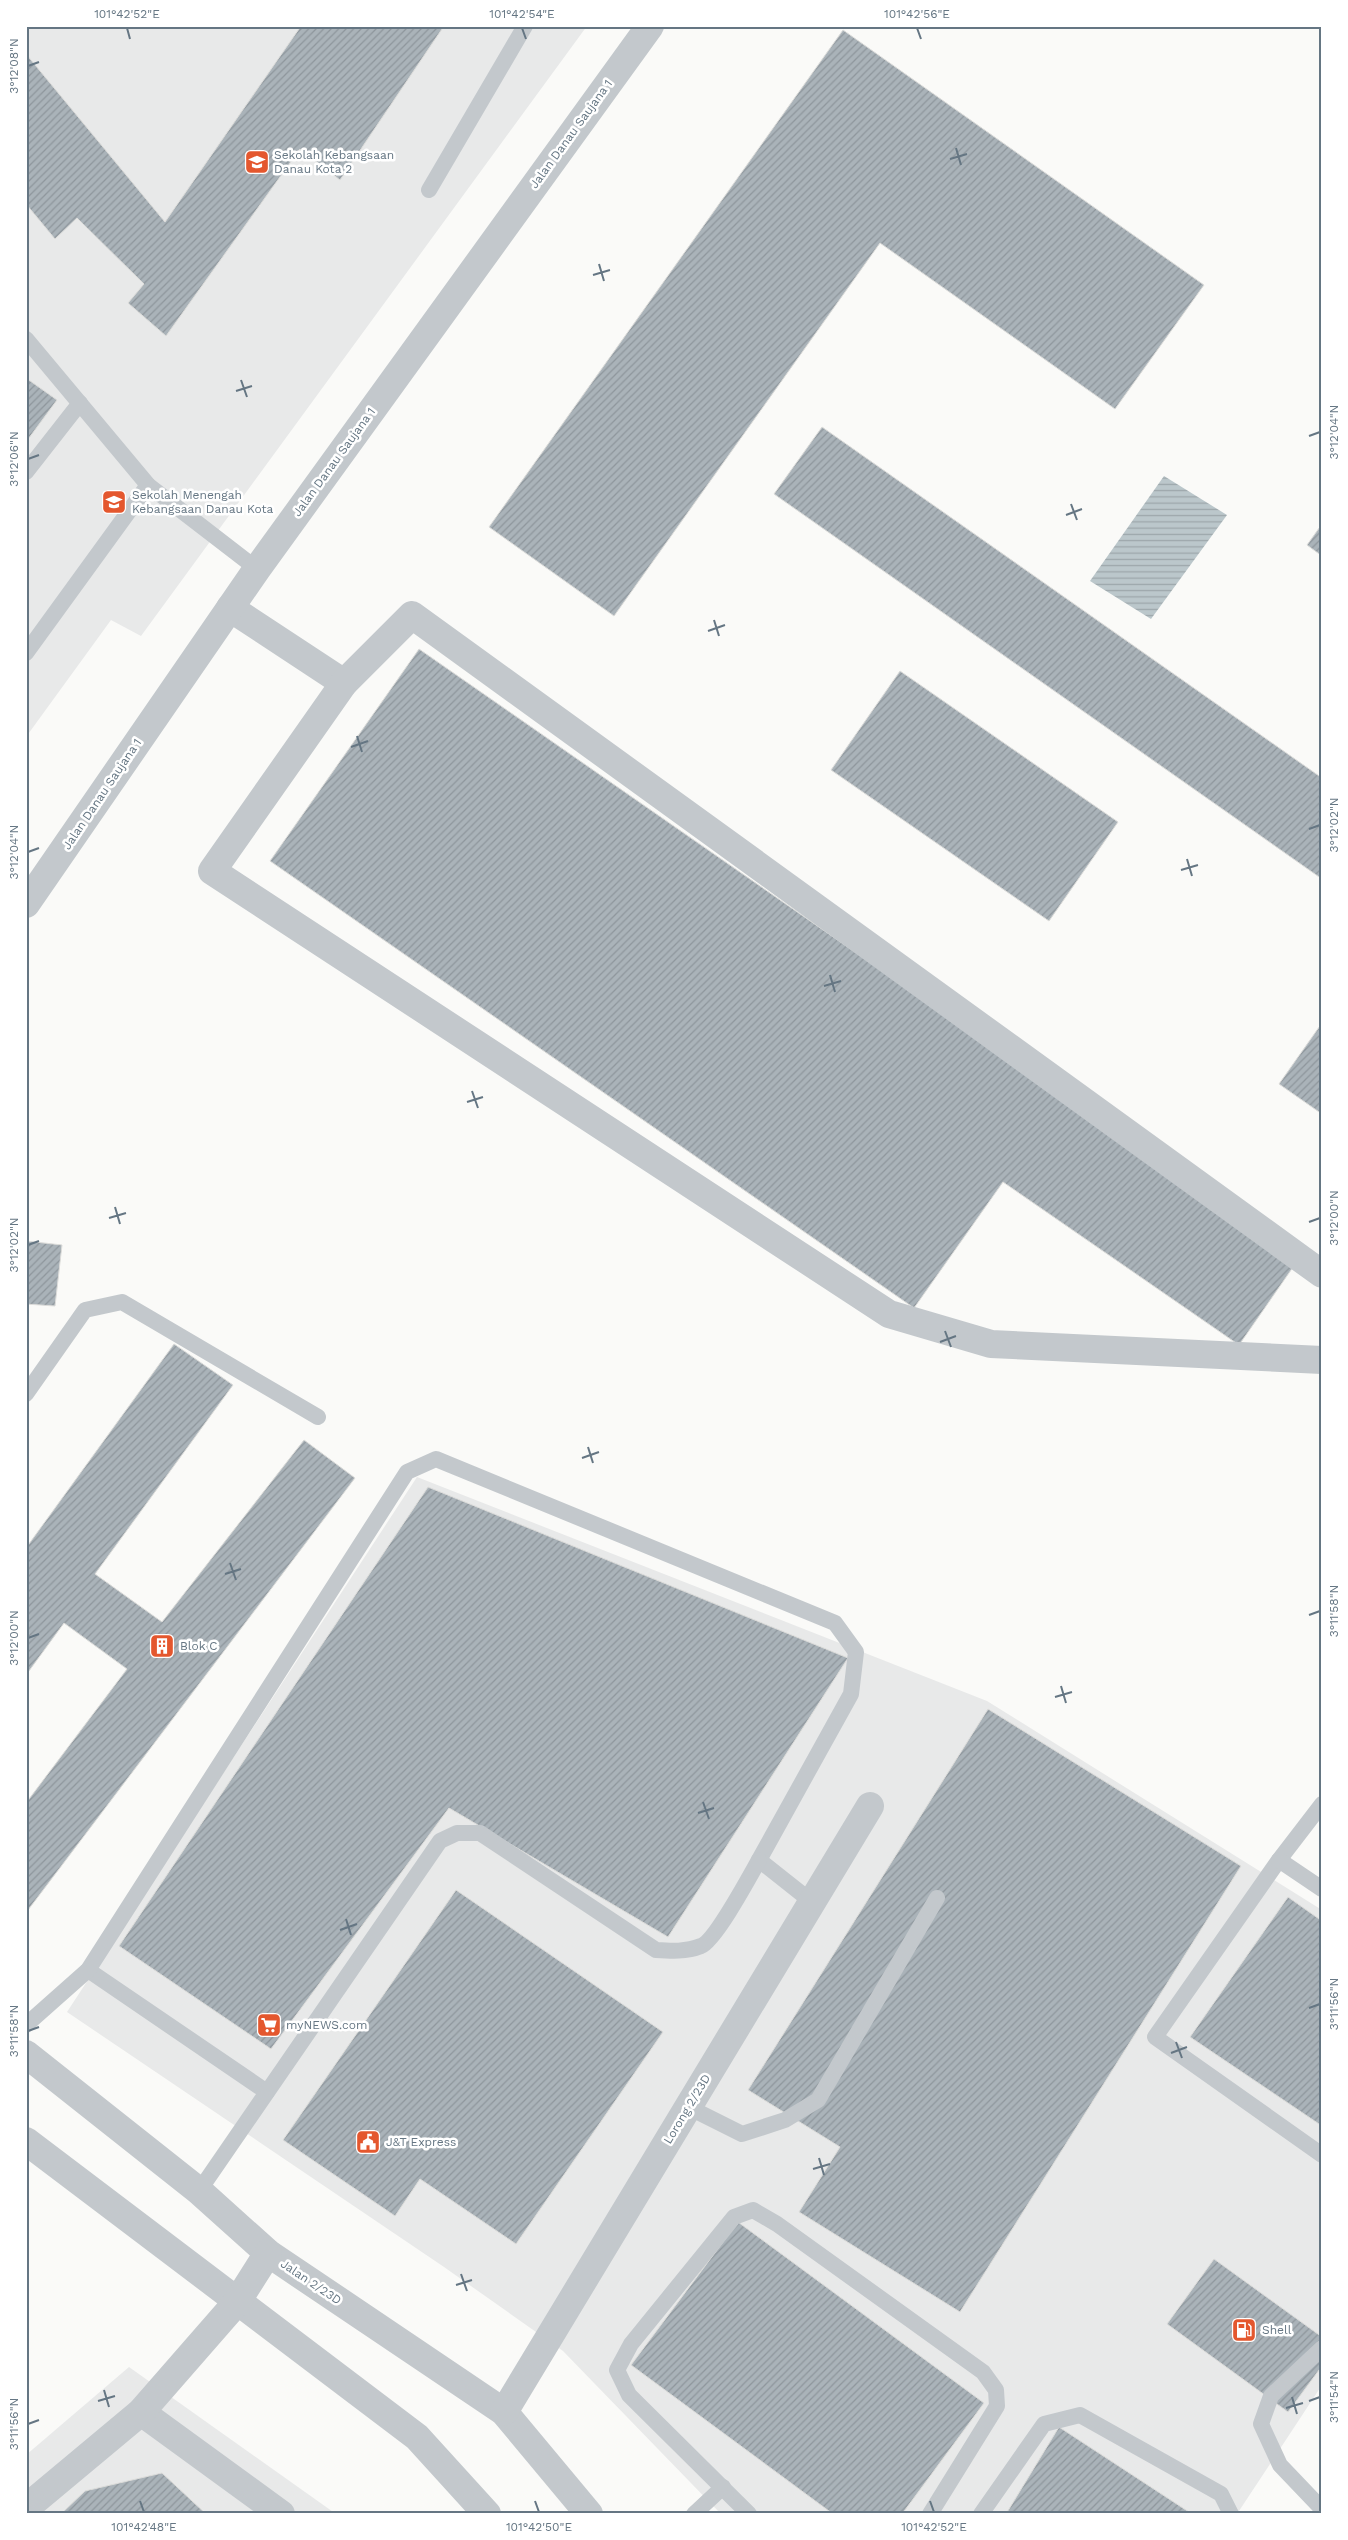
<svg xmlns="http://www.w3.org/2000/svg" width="1348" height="2540" viewBox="0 0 1348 2540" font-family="'Work Sans',sans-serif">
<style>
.built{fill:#e8e9e9}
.water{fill:url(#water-rules)}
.building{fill:url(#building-hatch);stroke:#dcdcda}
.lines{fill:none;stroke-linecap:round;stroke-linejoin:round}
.service{stroke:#c3c8cc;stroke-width:16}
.minor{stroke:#c3c8cc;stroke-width:28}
.ticks{fill:none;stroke:#657683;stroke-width:2}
.labels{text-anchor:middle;stroke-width:5;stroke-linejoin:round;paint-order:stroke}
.street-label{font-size:12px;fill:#657683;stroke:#fff}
.poi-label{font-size:12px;fill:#657683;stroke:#fff;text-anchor:start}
.neatline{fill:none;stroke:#657683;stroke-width:2}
.ticks-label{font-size:12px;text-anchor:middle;fill:#657683}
</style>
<defs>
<pattern id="water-rules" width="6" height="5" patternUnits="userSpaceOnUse" patternTransform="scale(1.25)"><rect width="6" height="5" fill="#bbc7cb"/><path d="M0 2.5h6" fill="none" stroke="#9ca6aa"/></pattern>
<pattern id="building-hatch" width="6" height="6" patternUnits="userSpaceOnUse" patternTransform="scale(1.25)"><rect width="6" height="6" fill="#aab3b9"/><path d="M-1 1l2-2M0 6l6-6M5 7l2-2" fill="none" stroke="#8e969c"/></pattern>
</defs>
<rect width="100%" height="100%" fill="#fafaf8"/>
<g class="built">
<polygon points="26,26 587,26 141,636 111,620 26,737"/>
<polygon points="417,1477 987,1701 1322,1910 1322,2385 1237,2514 721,2514 563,2351 444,2267 67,2012"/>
<polygon points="129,2367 336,2514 26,2514 26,2455"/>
</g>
<polygon class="water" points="1164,476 1227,515 1151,619 1090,581"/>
<g class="building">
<polygon points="301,26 444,26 340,180 300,149 166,336 128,303 144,284 77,218 55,239 26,204 26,54 165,222"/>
<polygon points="843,30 1204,285 1115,409 880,243 614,616 489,527"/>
<polygon points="26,378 57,400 26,442"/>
<polygon points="822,427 1322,778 1322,879 774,494"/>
<polygon points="1322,524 1322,556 1307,545"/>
<polygon points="419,649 1298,1260 1239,1345 1003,1182 914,1308 270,861"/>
<polygon points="900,671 1118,822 1049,921 831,770"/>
<polygon points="1322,1023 1322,1114 1279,1084"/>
<polygon points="26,1241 62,1245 55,1306 26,1304"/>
<polygon points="174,1344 233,1385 95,1574 162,1622 304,1440 355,1478 28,1910 26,1909 26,1803 127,1669 64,1623 26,1675 26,1548"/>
<polygon points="428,1487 848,1658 668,1937 449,1808 271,2049 119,1946"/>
<polygon points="988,1709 1241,1866 960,2312 799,2212 840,2147 748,2090"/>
<polygon points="456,1890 663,2032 516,2244 420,2179 395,2216 283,2140"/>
<polygon points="1288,1897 1322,1921 1322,2126 1190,2037"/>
<polygon points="738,2222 984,2403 902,2514 833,2514 631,2365"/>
<polygon points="1214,2259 1322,2337 1322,2366 1288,2412 1167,2324"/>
<polygon points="1059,2427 1192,2514 1006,2514"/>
<polygon points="162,2473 206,2514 61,2514 85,2491"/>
</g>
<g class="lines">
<g class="service">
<polyline points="429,190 525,26"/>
<polyline points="26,339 148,485"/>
<polyline points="26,472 80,403"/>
<polyline points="26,653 148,485 257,569"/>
<polyline points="26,1394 85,1310 122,1302 318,1417"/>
<polyline points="1322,1804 1279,1860 1155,2037 1322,2155"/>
<polyline points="1279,1860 1322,1889"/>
<polyline points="88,1970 267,2092"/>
<polyline points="26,2025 88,1970 407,1472 436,1459 835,1623 856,1652 851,1694 759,1860 812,1902"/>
<polyline points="688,2107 742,2134 785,2120 818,2100 937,1898"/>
<path d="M199 2191 440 1841 457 1833H480L656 1950C671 1951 686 1952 701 1946 715 1941 750 1876 759 1860"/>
<polyline points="1322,2348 1271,2396 1261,2424 1280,2465 1322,2509"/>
<polyline points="694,2514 723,2487"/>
<polyline points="749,2514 629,2395 617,2370 631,2344 734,2217 753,2210 777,2224 983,2372 996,2390 997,2406 930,2514"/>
<polyline points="981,2514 1044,2424 1080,2415 1221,2494 1231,2514"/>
</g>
<g class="minor">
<polyline points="230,608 344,683"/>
<polyline points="26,904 257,569 650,26"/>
<polyline points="1322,1274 412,615 344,683 212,871 889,1314 991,1344 1322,1360"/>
<polyline points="26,2054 199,2191 268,2253 504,2412 589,2514"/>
<polyline points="26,2141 417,2437 487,2514"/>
<polyline points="141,2412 281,2514"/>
<polyline points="504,2412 870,1806"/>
<polyline points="26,2508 141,2412 237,2302 268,2253"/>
</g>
</g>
<path class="ticks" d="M127 28 130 39M522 28 526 39M917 28 921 39M28 66 39 62M956 148 961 165M950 159 967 154M599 264 604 281M593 275 610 270M241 380 247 397M236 391 252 386M1309 436 1320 432M28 459 39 455M1071 504 1077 520M1066 515 1082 509M714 620 719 636M708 631 725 625M357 736 362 752M351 747 368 741M1309 829 1320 825M28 852 39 848M1187 859 1192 876M1181 870 1198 865M830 975 835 992M824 986 841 981M472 1091 478 1108M467 1102 483 1097M115 1207 120 1224M109 1218 126 1213M1309 1222 1320 1218M28 1245 39 1241M945 1331 951 1347M940 1342 956 1336M588 1447 593 1463M582 1458 599 1452M230 1563 236 1580M225 1574 241 1569M1309 1615 1320 1611M28 1638 39 1634M1061 1686 1066 1703M1055 1697 1072 1692M703 1802 709 1819M698 1813 714 1808M346 1919 351 1935M340 1930 357 1924M1309 2008 1320 2004M28 2031 39 2027M1176 2042 1182 2058M1171 2053 1187 2047M819 2158 824 2175M813 2169 830 2164M461 2274 467 2291M456 2285 472 2280M104 2390 109 2407M1292 2397 1297 2414M98 2401 115 2396M1309 2401 1320 2397M1286 2408 1303 2403M28 2424 39 2420M140 2501 144 2512M535 2501 539 2512M930 2501 934 2512"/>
<defs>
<symbol id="school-square" viewBox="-11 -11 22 22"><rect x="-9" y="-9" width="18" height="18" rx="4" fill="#e4572e" stroke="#fff"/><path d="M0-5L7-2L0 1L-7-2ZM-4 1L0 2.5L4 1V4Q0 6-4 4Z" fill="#fff"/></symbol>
<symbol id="building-square" viewBox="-11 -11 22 22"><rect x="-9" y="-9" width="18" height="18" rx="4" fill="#e4572e" stroke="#fff"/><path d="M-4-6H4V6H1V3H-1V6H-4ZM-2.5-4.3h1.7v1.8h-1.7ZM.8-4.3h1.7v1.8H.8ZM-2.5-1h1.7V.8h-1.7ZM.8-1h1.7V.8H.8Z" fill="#fff"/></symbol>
<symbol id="supermarket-square" viewBox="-11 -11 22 22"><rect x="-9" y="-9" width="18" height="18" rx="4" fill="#e4572e" stroke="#fff"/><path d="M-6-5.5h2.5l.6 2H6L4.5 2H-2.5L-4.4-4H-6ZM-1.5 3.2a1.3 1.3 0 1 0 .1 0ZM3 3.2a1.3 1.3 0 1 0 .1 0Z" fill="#fff"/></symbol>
<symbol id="civic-square" viewBox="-11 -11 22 22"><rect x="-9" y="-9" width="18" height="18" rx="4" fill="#e4572e" stroke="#fff"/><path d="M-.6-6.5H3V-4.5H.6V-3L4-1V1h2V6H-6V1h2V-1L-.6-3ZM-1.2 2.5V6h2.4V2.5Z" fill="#fff"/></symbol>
<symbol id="fuel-square" viewBox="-11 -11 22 22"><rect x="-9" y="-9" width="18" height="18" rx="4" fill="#e4572e" stroke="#fff"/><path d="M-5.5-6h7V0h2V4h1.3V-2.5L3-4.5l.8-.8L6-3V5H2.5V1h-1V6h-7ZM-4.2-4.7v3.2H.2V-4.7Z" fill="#fff"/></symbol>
</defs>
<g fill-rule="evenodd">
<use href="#school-square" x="243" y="148" width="28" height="28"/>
<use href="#school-square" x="100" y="488" width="28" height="28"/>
<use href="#building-square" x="148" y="1632" width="28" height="28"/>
<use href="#supermarket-square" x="255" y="2011" width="28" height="28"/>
<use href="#civic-square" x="354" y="2128" width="28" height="28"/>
<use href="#fuel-square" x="1230" y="2316" width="28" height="28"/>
</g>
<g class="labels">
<g class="street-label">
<text transform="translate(571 134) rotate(-54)" y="4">Jalan Danau Saujana 1</text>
<text transform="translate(334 462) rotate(-54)" y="4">Jalan Danau Saujana 1</text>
<text transform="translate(102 794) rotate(-56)" y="4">Jalan Danau Saujana 1</text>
<text transform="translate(687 2109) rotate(-59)" y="4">Lorong 2/23D</text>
<text transform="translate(311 2282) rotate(34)" y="4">Jalan 2/23D</text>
</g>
<g class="poi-label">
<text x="274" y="159">Sekolah Kebangsaan<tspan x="274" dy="14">Danau Kota 2</tspan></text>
<text x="132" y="499">Sekolah Menengah<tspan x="132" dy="14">Kebangsaan Danau Kota</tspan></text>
<text x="180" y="1650">Blok C</text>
<text x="286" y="2029">myNEWS.com</text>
<text x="386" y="2146">J&amp;T Express</text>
<text x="1262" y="2334">Shell</text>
</g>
</g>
<rect width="1348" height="2540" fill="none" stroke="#ffffff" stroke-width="55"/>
<rect x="28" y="28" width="1292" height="2484" class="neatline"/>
<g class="ticks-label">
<text x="127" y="18">101°42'52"E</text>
<text x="522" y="18">101°42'54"E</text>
<text x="917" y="18">101°42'56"E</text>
<text transform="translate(14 66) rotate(-90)" y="4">3°12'08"N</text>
<text transform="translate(1334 432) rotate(-90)" y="4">3°12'04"N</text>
<text transform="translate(14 459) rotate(-90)" y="4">3°12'06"N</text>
<text transform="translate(1334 825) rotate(-90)" y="4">3°12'02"N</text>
<text transform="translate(14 852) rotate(-90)" y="4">3°12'04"N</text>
<text transform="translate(1334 1218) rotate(-90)" y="4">3°12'00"N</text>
<text transform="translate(14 1245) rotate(-90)" y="4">3°12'02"N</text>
<text transform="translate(1334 1611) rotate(-90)" y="4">3°11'58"N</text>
<text transform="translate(14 1638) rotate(-90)" y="4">3°12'00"N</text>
<text transform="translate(1334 2004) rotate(-90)" y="4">3°11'56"N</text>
<text transform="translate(14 2031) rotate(-90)" y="4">3°11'58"N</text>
<text transform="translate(1334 2397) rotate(-90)" y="4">3°11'54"N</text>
<text transform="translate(14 2424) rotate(-90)" y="4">3°11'56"N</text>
<text x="144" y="2531">101°42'48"E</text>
<text x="539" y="2531">101°42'50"E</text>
<text x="934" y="2531">101°42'52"E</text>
</g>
</svg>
